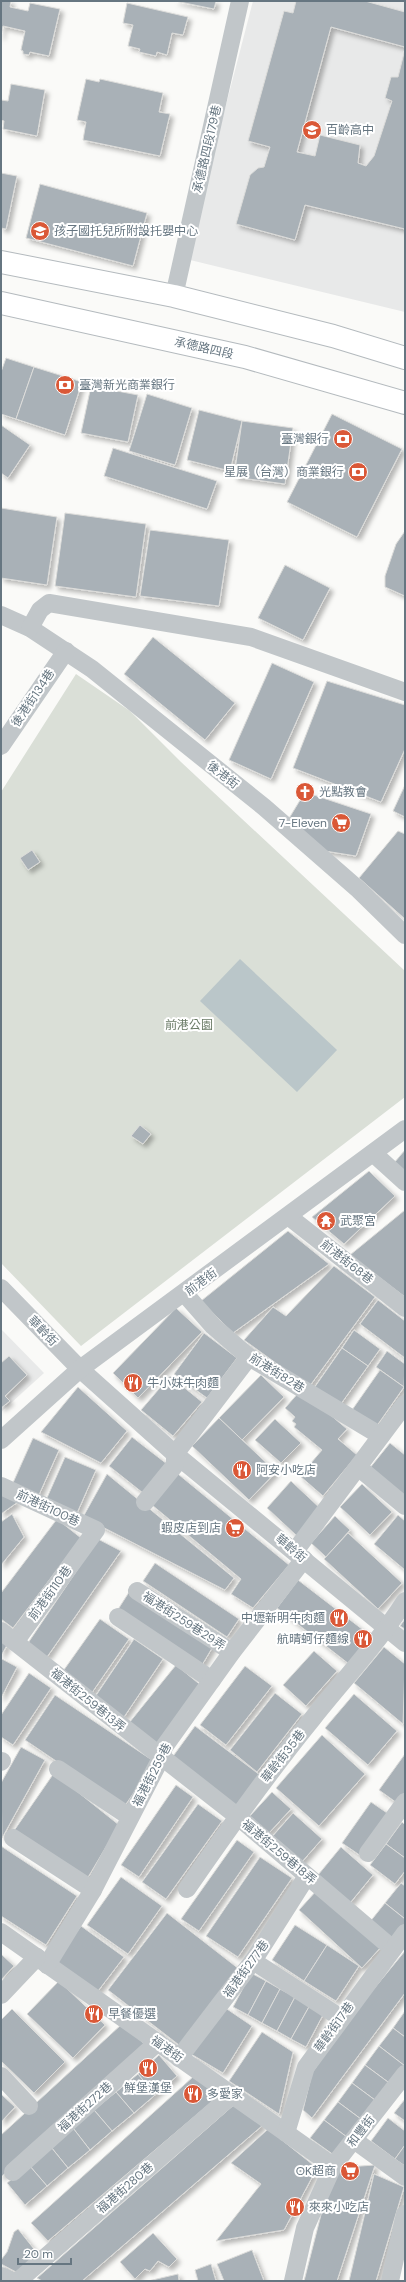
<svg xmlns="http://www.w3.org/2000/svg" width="406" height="2282" viewBox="0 0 406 2282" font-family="'DM Sans','Noto Sans TC',sans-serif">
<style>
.built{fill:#e8e9e9}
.green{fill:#dadfd7}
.water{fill:#bac6c9}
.building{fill:#a9b1b7;stroke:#dcdcda;filter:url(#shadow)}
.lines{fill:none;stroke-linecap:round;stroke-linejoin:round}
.secondary-casing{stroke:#b4babe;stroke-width:24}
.minor{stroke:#c1c6c9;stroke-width:18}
.secondary{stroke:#fff;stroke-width:22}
.labels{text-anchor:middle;stroke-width:4;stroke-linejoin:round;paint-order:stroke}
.poi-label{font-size:12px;fill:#667681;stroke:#fff;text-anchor:start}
.street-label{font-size:12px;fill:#667681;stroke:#fff}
.park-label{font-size:12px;fill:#697a65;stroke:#fff}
</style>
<defs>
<filter id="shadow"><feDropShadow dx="3.5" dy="3.5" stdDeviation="2" flood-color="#0004"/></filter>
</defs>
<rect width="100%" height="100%" fill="#fafaf8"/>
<g class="built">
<polygon points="253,1 405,1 405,312 186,259"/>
<polygon points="1,1329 44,1373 1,1412"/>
</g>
<polygon class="green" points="76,674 130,711 181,762 405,971 405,1097 81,1346 1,1263 1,792"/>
<polygon class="water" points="240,959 337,1050 297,1092 200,1001"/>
<g class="building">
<polygon points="1,1 11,1 10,7 28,11 30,3 60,9 49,56 30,52 29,55 23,54 23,51 21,50 25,31 3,26 1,37"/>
<polygon points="175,1 216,1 214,9"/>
<polygon points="296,1 365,1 405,12 405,47 331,27 297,152 315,156 320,135 360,145 358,163 366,166 374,156 392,101 385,98 391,77 398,77 405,49 405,229 305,205 295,240 236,224 250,175 258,168 264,167 270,147 248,141 284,11 293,13"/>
<polygon points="127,3 188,17 183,35 172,33 167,55 157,52 156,56 139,52 140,49 128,46 133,25 123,23"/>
<polygon points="86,79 99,82 100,79 163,93 159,112 170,114 160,156 83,140 86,122 77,120"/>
<polygon points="11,84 45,90 37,136 3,129 4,121 1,120 1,100 8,101"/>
<polygon points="1,173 17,176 6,229 1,228"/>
<polygon points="40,184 147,213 133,266 26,238"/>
<polygon points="6,358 34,367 16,419 1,414 1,372"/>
<polygon points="34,367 82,382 65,435 16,419"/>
<polygon points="91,386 138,395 128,442 81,433"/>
<polygon points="147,394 192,408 175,465 129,451"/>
<polygon points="199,410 242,421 230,471 187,460"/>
<polygon points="332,414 402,449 357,537 287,502"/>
<polygon points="242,421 293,428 285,484 234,477"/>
<polygon points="1,425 30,445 8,478 1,473"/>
<polygon points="113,448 217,481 207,509 104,476"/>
<polygon points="1,508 57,517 47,585 1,578"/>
<polygon points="65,513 146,524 136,597 55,586"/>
<polygon points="150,530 229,540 219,606 140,596"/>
<polygon points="405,531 405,596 385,587 385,576 396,544"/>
<polygon points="285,565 330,588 303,640 258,618"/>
<polygon points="153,637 235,703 205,740 124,674"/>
<polygon points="272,663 314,682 271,779 229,760"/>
<polygon points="327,681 405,705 405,749 381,802 293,768"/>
<polygon points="405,785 405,817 393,811"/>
<polygon points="305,792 371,814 356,856 325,851 288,820"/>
<polygon points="398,831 405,834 405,919 359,878"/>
<polygon points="32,850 40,862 28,870 20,858"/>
<polygon points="140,1125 151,1134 143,1144 131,1136"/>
<polygon points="405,1150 405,1172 394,1163"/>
<polygon points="369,1171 395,1196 344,1244 312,1217"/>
<polygon points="405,1210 405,1297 350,1255"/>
<polygon points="288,1231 329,1264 233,1333 201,1301"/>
<polygon points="334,1266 375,1297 309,1387 244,1340 273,1307 286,1316"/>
<polygon points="378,1300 405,1321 405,1358 360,1324"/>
<polygon points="176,1308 202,1332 138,1398 113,1373"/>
<polygon points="354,1330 380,1349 368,1366 342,1348"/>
<polygon points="204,1333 237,1358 207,1398 174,1374"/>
<polygon points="342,1348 368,1366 338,1408 312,1391"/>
<polygon points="387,1351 405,1364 404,1387 376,1367"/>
<polygon points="9,1356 27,1375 5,1396 10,1401 1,1408 1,1363"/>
<polygon points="380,1370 404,1387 376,1427 352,1410"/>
<polygon points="261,1375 284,1397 242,1440 219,1418"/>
<polygon points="170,1376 202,1402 173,1436 141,1410"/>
<polygon points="78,1387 127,1431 101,1463 41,1432"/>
<polygon points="301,1390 347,1429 338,1439 357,1455 323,1496 300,1476 322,1450 294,1427 296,1424 292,1421 295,1417 285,1408"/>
<polygon points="219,1418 276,1472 249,1500 192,1446"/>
<polygon points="275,1419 301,1443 281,1463 255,1440"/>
<polygon points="132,1437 167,1464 143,1493 109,1466"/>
<polygon points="33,1438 59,1450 38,1497 12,1485"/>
<polygon points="390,1443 405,1455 405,1498 369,1469"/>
<polygon points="65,1457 96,1470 77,1513 46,1500"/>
<polygon points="107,1474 234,1578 225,1590 83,1517"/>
<polygon points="178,1474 289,1565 253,1608 231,1594 241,1579 152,1505"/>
<polygon points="291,1481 322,1510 297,1536 267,1508"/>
<polygon points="362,1484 392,1512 370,1535 340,1507"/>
<polygon points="1,1494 18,1502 1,1514"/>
<polygon points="12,1514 24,1537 1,1565 1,1522"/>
<polygon points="398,1515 405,1521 405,1570 374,1544"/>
<polygon points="335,1516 350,1530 326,1557 311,1543"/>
<polygon points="57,1519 81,1538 13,1628 1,1619 1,1593"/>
<polygon points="348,1533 402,1583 378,1609 324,1559"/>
<polygon points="98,1539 121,1551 47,1657 28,1643"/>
<polygon points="155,1563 239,1619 227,1637 143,1581"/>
<polygon points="298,1580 371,1636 349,1664 277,1608"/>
<polygon points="131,1589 215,1643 202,1665 117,1611"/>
<polygon points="100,1619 129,1639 91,1694 61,1674"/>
<polygon points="405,1619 405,1629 400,1626"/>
<polygon points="134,1639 163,1659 124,1717 95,1697"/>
<polygon points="1,1641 7,1645 1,1656"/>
<polygon points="384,1647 405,1664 403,1724 354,1683"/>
<polygon points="314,1651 337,1671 306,1706 283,1685"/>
<polygon points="2,1659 17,1667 1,1698 1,1661"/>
<polygon points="176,1665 203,1687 156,1745 129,1723"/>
<polygon points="245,1666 272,1686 226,1745 200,1725"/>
<polygon points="29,1673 51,1688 13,1745 1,1737 1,1715"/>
<polygon points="275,1693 302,1714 257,1772 230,1750"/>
<polygon points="354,1694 397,1731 368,1765 325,1728"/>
<polygon points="55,1695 155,1762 124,1807 25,1740"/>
<polygon points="195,1726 260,1775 236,1807 171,1759"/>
<polygon points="322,1735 365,1774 319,1826 276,1788"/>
<polygon points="21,1747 45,1760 2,1838 1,1783"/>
<polygon points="405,1754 405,1792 397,1803 379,1790"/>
<polygon points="54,1773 119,1825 87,1879 11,1835"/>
<polygon points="176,1785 193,1797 139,1877 121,1865"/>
<polygon points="272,1792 291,1809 268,1834 249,1817"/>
<polygon points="371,1802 390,1815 361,1856 342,1843"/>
<polygon points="198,1804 222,1821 166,1899 142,1882"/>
<polygon points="293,1813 322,1839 300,1864 271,1838"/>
<polygon points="402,1822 405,1825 405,1858 386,1844"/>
<polygon points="237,1840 254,1852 199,1931 181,1919"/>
<polygon points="386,1844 405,1858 405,1871 395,1884 370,1865"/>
<polygon points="1,1846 77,1896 46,1945 1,1916"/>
<polygon points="341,1847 373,1875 350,1903 318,1875"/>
<polygon points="260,1857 292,1878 238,1957 206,1936"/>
<polygon points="121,1877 162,1906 128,1954 87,1925"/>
<polygon points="401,1883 405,1886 405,1919 385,1903"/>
<polygon points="317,1890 381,1947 362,1968 299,1910"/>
<polygon points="385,1903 405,1919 405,1926 393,1941 369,1923"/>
<polygon points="167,1913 239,1969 179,2045 108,1990"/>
<polygon points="295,1925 327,1945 304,1981 272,1960"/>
<polygon points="81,1926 124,1957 98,1991 55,1961"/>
<polygon points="327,1945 359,1966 336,2001 304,1981"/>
<polygon points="405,1951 405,1993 312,2118 303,2110 312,2073 349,2019"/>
<polygon points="1,1954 14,1966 1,1980"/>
<polygon points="251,1973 266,1981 248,2015 233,2007"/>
<polygon points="59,1981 105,2025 73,2058 27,2014"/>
<polygon points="266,1981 280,1989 262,2023 248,2015"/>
<polygon points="280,1989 295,1997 277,2031 262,2023"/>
<polygon points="295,1997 310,2005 291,2039 277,2031"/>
<polygon points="310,2005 324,2013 306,2047 291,2039"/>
<polygon points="224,2007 252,2026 223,2073 191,2054"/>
<polygon points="12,2009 65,2062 34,2093 1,2061 1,2020"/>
<polygon points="405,2011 405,2037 393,2028"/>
<polygon points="122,2024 149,2048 1,2177 1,2135"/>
<polygon points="393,2028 405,2037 405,2066 379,2046"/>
<polygon points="262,2032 293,2052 279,2114 229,2081"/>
<polygon points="379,2046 405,2066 392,2085 365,2065"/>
<polygon points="159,2055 177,2076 155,2095 138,2074"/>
<polygon points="365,2065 392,2085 379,2103 352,2083"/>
<polygon points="138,2074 155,2095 134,2113 116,2092"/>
<polygon points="194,2076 221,2094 48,2241 31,2223"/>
<polygon points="352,2083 379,2103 365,2122 338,2102"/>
<polygon points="116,2092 134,2113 112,2131 94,2110"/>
<polygon points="1,2094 15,2107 1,2122"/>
<polygon points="405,2099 405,2121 394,2113"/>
<polygon points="338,2102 365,2122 351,2140 324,2120"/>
<polygon points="236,2103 263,2125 82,2281 42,2281 37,2278"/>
<polygon points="94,2110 112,2131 90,2150 73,2128"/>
<polygon points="388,2118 405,2131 405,2145 395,2159 371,2141"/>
<polygon points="324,2120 351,2140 338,2158 310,2138"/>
<polygon points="73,2128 90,2150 68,2168 51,2147"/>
<polygon points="268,2129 317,2168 284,2230 216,2241 261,2184 231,2163"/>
<polygon points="405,2145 405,2166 395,2159"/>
<polygon points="51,2147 68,2168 47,2186 29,2165"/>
<polygon points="29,2165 47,2186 25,2205 7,2183"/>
<polygon points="375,2165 337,2281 304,2281 333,2168"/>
<polygon points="374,2174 404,2187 376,2281 349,2281"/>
<polygon points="18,2229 38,2254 16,2272 1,2264 1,2260 7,2252 14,2232"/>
<polygon points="153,2233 177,2259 169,2267 158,2261 150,2271 145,2269 135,2279 120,2262"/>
<polygon points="252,2250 264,2281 224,2281 217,2264"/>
<polygon points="211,2264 216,2281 198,2281 195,2270"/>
<polygon points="178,2274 179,2281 148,2281"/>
</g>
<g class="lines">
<defs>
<g id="secondary">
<polyline points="1,262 174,296 333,336 405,358"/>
<polyline points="1,303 245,357 405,403"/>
</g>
</defs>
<use href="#secondary" class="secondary-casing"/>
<g class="minor">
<polyline points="174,296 240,1"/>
<polyline points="1,615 30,628 92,669 264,807 359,890 405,935"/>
<polyline points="30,628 40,610 49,603 251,637 405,692"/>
<polyline points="1,746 66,651"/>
<polyline points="373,1153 405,1182"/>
<polyline points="288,1216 405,1308"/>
<polyline points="1,1288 80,1369 175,1454 405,1643"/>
<polyline points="185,1294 213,1326 249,1357 381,1436"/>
<polyline points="1,1440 80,1369 405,1129"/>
<polyline points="358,1467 405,1506"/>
<polyline points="1,1486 96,1530 15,1642"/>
<polyline points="145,1502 175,1465 175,1454 249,1357"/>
<polyline points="295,1551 405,1404"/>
<polyline points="137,1591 232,1652"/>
<polyline points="118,1617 212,1680"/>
<polyline points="1,1631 237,1816 393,1949"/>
<polyline points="1,1762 2,1761"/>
<polyline points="58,1769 130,1817"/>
<polyline points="13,1838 93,1890"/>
<polyline points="368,1853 405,1802"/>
<path d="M187 1889C227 1831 268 1773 313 1718 344 1679 378 1643 405 1601"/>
<polyline points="1,1932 333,2166"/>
<polyline points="253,1961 341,2018"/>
<polyline points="47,1965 93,1890 161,1758 164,1747 232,1652 304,1559"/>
<polyline points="1,1995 37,1957"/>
<polyline points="179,2058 253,1961 307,1876"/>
<polyline points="1,2076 29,2106"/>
<polyline points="286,2133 306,2067 405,1933"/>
<polyline points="354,2140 405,2177"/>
<polyline points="13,2172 158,2042"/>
<polyline points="1,2276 12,2281"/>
<polyline points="18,2281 232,2095"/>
<polyline points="293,2281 305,2228 333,2166 405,2074"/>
<polyline points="390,2281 405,2214"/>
</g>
<use href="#secondary" class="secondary"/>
</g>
<defs>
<symbol id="school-disc" viewBox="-11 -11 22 22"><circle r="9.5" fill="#da5837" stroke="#fff"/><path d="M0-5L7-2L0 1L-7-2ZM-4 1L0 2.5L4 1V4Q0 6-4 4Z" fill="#fff"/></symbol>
<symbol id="bank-disc" viewBox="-11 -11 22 22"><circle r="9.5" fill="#da5837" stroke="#fff"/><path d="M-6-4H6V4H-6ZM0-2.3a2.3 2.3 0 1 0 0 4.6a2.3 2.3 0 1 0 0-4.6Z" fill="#fff"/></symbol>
<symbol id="church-disc" viewBox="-11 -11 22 22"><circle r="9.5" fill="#da5837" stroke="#fff"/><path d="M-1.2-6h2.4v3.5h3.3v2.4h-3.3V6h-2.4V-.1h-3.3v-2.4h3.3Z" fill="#fff"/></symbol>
<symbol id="supermarket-disc" viewBox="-11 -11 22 22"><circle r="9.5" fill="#da5837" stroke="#fff"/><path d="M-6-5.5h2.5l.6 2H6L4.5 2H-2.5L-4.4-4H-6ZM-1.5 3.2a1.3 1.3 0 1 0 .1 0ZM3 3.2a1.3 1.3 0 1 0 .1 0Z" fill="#fff"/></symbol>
<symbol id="temple-disc" viewBox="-11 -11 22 22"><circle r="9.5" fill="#da5837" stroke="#fff"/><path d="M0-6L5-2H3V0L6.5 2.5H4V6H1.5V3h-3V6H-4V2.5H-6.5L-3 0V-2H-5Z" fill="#fff"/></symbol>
<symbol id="restaurant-disc" viewBox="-11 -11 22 22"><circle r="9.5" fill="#da5837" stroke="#fff"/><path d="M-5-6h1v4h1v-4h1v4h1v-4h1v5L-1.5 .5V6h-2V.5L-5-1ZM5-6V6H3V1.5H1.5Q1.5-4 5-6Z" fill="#fff"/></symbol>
</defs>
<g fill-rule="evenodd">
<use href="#school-disc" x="301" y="119" width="22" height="22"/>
<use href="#school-disc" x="29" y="220" width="22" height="22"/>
<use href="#bank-disc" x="54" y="374" width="22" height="22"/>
<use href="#bank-disc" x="332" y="428" width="22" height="22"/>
<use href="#bank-disc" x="347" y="461" width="22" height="22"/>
<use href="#church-disc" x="294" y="781" width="22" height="22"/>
<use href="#supermarket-disc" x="330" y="812" width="22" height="22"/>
<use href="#temple-disc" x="315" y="1210" width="22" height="22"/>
<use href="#restaurant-disc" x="122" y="1372" width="22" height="22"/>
<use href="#restaurant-disc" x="231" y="1459" width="22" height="22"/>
<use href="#supermarket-disc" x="224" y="1517" width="22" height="22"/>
<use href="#restaurant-disc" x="328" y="1607" width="22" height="22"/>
<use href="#restaurant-disc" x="352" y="1628" width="22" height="22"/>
<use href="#restaurant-disc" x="83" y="2003" width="22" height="22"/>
<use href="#restaurant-disc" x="137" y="2057" width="22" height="22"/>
<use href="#restaurant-disc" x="182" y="2083" width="22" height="22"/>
<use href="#supermarket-disc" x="339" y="2160" width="22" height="22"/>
<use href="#restaurant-disc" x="284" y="2196" width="22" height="22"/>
</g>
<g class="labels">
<g class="poi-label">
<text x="326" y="134">百齡高中</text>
<text x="54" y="235">孩子國托兒所附設托嬰中心</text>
<text x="79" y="389">臺灣新光商業銀行</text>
<text x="329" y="443" text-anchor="end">臺灣銀行</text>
<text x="344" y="476" text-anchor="end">星展（台灣）商業銀行</text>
<text x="319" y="796">光點教會</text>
<text x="327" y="827" text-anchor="end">7-Eleven</text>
<text x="340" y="1225">武聚宮</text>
<text x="147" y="1387">牛小妹牛肉麵</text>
<text x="256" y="1474">阿安小吃店</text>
<text x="221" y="1532" text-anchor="end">蝦皮店到店</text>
<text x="325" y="1622" text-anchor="end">中壢新明牛肉麵</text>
<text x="349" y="1643" text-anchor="end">航晴蚵仔麵線</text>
<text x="108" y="2018">早餐優選</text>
<text x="148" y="2092" text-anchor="middle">鮮堡漢堡</text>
<text x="207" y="2098">多愛家</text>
<text x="336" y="2175" text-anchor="end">OK超商</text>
<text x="309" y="2211">來來小吃店</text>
</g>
<g class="street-label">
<text transform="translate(207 149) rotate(-77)" y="4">承德路四段179巷</text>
<text transform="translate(204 348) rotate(13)" y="4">承德路四段</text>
<text transform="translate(33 698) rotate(-56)" y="4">後港街134巷</text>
<text transform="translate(223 775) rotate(38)" y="4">後港街</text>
<text transform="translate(347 1262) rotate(38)" y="4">前港街68巷</text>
<text transform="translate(201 1282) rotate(-37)" y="4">前港街</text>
<text transform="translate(43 1331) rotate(46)" y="4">華齡街</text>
<text transform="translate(277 1373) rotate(32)" y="4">前港街82巷</text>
<text transform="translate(48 1508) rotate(25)" y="4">前港街100巷</text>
<text transform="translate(291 1548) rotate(40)" y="4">華齡街</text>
<text transform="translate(50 1593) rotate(-54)" y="4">前港街110巷</text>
<text transform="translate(184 1621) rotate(33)" y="4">福港街259巷29弄</text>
<text transform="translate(88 1700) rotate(39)" y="4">福港街259巷13弄</text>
<text transform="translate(283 1756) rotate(-52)" y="4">華齡街35巷</text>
<text transform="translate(152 1775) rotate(-63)" y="4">福港街259巷</text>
<text transform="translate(279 1852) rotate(40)" y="4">福港街259巷18弄</text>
<text transform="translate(246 1969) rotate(-54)" y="4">福港街277巷</text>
<text transform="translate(334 2027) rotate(-54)" y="4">華齡街17巷</text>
<text transform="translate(167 2049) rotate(36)" y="4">福港街</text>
<text transform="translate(85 2107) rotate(-42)" y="4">福港街272巷</text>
<text transform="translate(361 2131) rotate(-52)" y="4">和豐街</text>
<text transform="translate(125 2188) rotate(-41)" y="4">福港街280巷</text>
</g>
<g class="park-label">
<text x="189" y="1029">前港公園</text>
</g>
</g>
<rect width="406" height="2282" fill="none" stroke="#667681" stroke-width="4"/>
<path d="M18 2258v6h53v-6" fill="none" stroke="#667681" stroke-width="2"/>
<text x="24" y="2258" font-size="12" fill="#667681" stroke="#ffffff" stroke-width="3" paint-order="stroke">20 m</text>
</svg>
